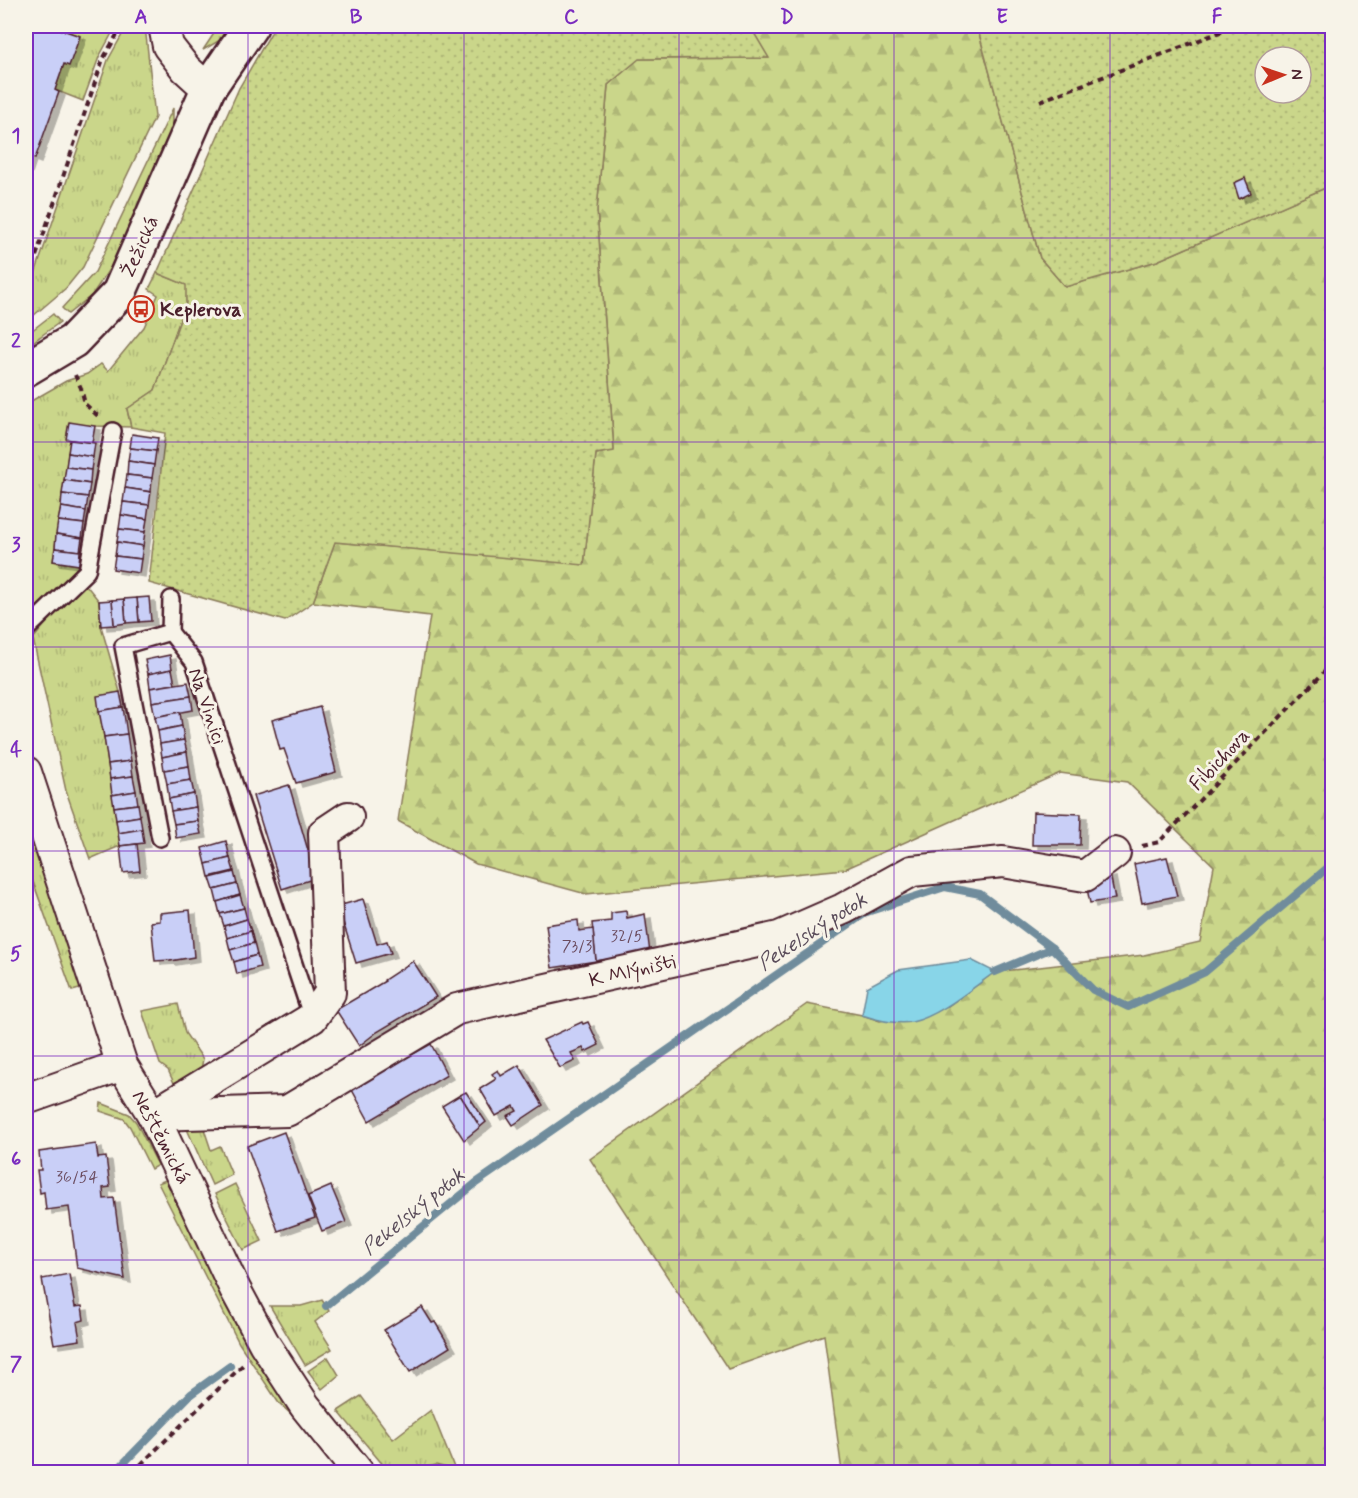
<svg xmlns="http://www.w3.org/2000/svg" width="1358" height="1498" viewBox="0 0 1358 1498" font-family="Mynerve,sans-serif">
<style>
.grass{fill:url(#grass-tufts);stroke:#8a7a5a;stroke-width:1.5}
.forest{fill:url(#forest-firs);stroke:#8a7a5a;stroke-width:1.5}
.garden{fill:url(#garden-dots);stroke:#8a7a5a;stroke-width:1.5;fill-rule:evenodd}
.water{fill:#88d5e8;stroke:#6f8c9c;stroke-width:1.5}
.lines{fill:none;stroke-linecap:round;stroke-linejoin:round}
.stream{stroke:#6f8c9c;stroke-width:8}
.building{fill:#c9cff7;stroke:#4a1f2b;stroke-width:1.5;filter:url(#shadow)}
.lane-casing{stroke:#4a1f2b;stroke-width:20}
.street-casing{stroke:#4a1f2b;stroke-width:34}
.secondary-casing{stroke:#4a1f2b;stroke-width:38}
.path{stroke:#4a1f2b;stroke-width:4;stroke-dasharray:6 4.5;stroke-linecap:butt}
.lane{stroke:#f7f3e8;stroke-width:15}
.street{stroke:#f7f3e8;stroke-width:30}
.secondary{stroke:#f7f3e8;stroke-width:33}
.grid{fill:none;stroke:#7b2cbf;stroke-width:1.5;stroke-opacity:0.55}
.labels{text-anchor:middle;stroke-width:6;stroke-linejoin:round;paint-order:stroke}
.number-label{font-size:16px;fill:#6a4b5e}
.street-label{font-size:20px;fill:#4a1f2b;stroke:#f7f3e8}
.poi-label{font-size:20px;font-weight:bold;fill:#4a1f2b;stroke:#f7f3e8;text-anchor:start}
.water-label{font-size:21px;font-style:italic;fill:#5a4c5a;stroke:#f7f3e8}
.neatline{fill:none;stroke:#7b2cbf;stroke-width:2}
.grid-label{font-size:20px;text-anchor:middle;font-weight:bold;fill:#7b2cbf}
</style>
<defs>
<pattern id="grass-tufts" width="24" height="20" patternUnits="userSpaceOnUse" patternTransform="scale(1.5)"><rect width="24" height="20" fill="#cad68a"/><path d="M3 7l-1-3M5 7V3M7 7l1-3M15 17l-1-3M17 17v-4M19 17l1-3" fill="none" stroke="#afb777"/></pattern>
<pattern id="forest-firs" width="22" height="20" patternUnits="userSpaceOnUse" patternTransform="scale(1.5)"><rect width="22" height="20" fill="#cad68a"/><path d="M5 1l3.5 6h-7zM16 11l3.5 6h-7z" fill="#afb777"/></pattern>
<pattern id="garden-dots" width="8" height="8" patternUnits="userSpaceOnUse" patternTransform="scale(1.5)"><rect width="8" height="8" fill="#cad68a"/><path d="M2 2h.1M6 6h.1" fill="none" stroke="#afb777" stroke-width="1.8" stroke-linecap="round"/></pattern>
<filter id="shadow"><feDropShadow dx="6" dy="4" stdDeviation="0" flood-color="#0004"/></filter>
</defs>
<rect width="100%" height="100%" fill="#f7f3e8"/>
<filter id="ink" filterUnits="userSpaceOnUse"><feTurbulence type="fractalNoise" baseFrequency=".0167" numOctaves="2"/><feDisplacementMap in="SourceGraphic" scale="12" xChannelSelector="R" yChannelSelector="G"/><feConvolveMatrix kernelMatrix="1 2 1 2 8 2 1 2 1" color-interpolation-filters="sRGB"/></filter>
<g filter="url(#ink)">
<g class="grass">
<polygon points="51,26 116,26 99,57 83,101 55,90 64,64 80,36"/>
<polygon points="127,26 145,26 155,117 83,267 66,288 26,322 26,300 108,60"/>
<polygon points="219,26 231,26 222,39 203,50"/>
<polygon points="173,108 173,121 164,154 110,268 92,295 68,314 62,308 95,272"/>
<polygon points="157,273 187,285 186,303 155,390 127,409 131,427 95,426 69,423 67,439 70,440 53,561 79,565 29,622 26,612 26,404 66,381 87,374 101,364 108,371 144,327 158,295 149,289"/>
<polygon points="53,314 60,322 26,347 26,335"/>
<polygon points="82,580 99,601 101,626 120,692 98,696 120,846 90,859 66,791 33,639"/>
<polygon points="26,824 83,988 72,991 26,862"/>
<polygon points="178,1004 185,1033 203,1059 201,1070 174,1083 168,1070 160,1064 142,1011"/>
<polygon points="101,1103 129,1114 136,1122 158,1165 151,1169 130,1127 124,1119 100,1111"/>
<polygon points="203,1126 211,1150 220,1146 232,1175 212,1185 187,1129"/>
<polygon points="166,1180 250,1340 313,1435 278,1402 239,1343 158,1183"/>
<polygon points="235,1184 262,1241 243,1250 215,1194"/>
<polygon points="322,1300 329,1311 315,1322 332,1349 305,1365 270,1306 301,1306"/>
<polygon points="328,1357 339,1375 322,1389 308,1371"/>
<polygon points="361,1396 393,1439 431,1410 455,1470 436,1465 404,1472 389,1472 338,1411"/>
</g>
<polygon class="forest" points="750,26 977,26 1040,258 1065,287 1157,261 1332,185 1332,1472 842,1472 824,1335 728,1369 590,1159 807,1004 862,1015 880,1021 948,1006 995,972 1144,955 1200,942 1214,866 1127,782 1060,773 845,869 586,894 476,864 398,821 430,616 313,602 335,542 584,564 596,454 614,450 597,210 608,85 638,59 768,58"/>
<g class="garden">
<polygon points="275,26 750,26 769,58 639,59 608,85 597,210 614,451 596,454 584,565 335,542 313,602 285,621 149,583 165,433 131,427 127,409 155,390 186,303 186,285 157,273 239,88"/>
<path d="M977 26H1332V185L1157 261 1065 287 1040 258ZM1265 57H1301V93H1265Z"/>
</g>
<path class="water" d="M971 960 995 972C972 988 940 1016 912 1022 895 1025 877 1020 862 1015L867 987 898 970Z"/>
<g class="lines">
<g class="stream">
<polyline points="995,972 1052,948"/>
<polyline points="326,1306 476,1183 867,912 945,887 980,894 1052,948 1093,990 1128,1007 1205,972 1332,864"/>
<polyline points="115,1472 191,1394 230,1366"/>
</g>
</g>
<g class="building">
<polygon points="30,26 51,26 80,36 69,66 64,64 55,90 59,92 35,159 30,157 26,169 26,37"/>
<polygon points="1245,178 1251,193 1239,199 1234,183"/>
<polygon points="69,422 95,426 92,443 66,439"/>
<polygon points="132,434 158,438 156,451 130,448"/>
<polygon points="70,440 95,443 93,457 68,453"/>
<polygon points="130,448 156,451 154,465 128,461"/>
<polygon points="68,453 93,457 91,470 66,467"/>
<polygon points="128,461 154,465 152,478 127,475"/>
<polygon points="66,467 91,470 90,484 64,480"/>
<polygon points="127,475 152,478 151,492 125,488"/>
<polygon points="64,480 90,484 88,497 62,494"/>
<polygon points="125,488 151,492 149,505 123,502"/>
<polygon points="62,494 88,497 86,511 61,507"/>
<polygon points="123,502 149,505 147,519 121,515"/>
<polygon points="61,507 86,511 84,524 58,521"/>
<polygon points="121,515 147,519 145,532 119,529"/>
<polygon points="58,521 84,524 82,538 56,534"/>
<polygon points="119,529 145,532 143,546 117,542"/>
<polygon points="56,534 82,538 80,551 55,548"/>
<polygon points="117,542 143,546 141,559 115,556"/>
<polygon points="55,548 80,551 79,565 53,561"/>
<polygon points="115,556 141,559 139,573 113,569"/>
<polygon points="149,597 151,621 139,622 137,598"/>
<polygon points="137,598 139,622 126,623 124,599"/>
<polygon points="124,599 126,623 114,625 112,600"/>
<polygon points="112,600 114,625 101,626 99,601"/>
<polygon points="170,655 172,669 148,674 145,660"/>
<polygon points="172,669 175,684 150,688 148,674"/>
<polygon points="188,682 191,696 152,702 150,688"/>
<polygon points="120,692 123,707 99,711 97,696"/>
<polygon points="191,696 193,710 155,717 152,702"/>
<polygon points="123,707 127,734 104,737 99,711"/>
<polygon points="320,707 336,772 296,783 284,749 280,750 272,720"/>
<polygon points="180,712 182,726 158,731 155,717"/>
<polygon points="182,726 184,740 160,744 158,731"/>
<polygon points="127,734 131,761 108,764 104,737"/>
<polygon points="184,740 187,752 162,757 160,744"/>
<polygon points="187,752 189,766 164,770 162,757"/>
<polygon points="131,761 133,776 110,779 108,764"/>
<polygon points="189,766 191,780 167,784 164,770"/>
<polygon points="133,776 136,791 112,795 110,779"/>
<polygon points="191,780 194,794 169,799 167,784"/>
<polygon points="289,785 316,878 282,889 253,796"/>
<polygon points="136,791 138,804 114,807 112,795"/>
<polygon points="194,794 196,807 171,811 169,799"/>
<polygon points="138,804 140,816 116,820 114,807"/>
<polygon points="196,807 198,821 174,824 171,811"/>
<polygon points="1033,812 1081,814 1080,845 1032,845"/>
<polygon points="140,816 142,829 118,833 116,820"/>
<polygon points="198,821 201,834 176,838 174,824"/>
<polygon points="142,829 144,843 120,846 118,833"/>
<polygon points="226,841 230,858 206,864 202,848"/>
<polygon points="137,844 140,871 123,873 120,846"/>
<polygon points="1167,857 1177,896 1142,903 1134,864"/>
<polygon points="230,858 234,871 209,877 206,864"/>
<polygon points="234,872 237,884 214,890 210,878"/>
<polygon points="1110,873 1115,899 1090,903 1085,879"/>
<polygon points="237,884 240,895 217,902 214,890"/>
<polygon points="240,895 244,908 220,914 217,902"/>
<polygon points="363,899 377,944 387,941 391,953 356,963 338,906"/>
<polygon points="244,908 247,919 224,926 220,914"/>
<polygon points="190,910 194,957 170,961 170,960 155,961 151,922 160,921 160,913"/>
<polygon points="626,911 627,918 645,914 650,953 596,961 592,923 611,921 611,913"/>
<polygon points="247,919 251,931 227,938 224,926"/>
<polygon points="578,920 579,931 593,929 596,961 552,968 546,925"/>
<polygon points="251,931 254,943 230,950 227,938"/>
<polygon points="254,943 257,955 234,962 230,950"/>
<polygon points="257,955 260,967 237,974 234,962"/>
<polygon points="413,961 436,997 377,1032 359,1046 336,1010 385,981 384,980"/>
<polygon points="582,1022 583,1024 588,1022 599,1045 585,1052 583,1048 571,1053 575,1061 560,1068 543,1040"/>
<polygon points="431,1044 447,1075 369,1121 351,1088"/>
<polygon points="519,1065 543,1105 513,1125 507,1116 517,1111 514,1106 496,1116 480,1089 496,1079 492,1074 498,1070 501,1076"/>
<polygon points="466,1092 486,1122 480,1127 460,1095"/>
<polygon points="460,1095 480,1127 464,1140 442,1106"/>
<polygon points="284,1132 315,1218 278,1231 247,1146"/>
<polygon points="96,1144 98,1158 106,1157 110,1187 103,1188 104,1199 114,1198 125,1279 77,1268 69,1207 46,1210 44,1192 40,1193 37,1170 41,1170 39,1152"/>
<polygon points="331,1186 346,1222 322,1231 308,1196"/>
<polygon points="69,1274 75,1307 82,1306 84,1320 77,1322 80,1340 54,1344 42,1279"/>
<polygon points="422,1307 432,1323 435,1322 450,1347 410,1372 384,1330"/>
</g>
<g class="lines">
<defs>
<g id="lane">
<polyline points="26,630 87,571 113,431"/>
<polyline points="170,632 194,662 312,1018"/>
<polyline points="170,632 171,599"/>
<polyline points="160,838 123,646 170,632"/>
</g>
<g id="street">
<polyline points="164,26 168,46 186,69 208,89"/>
<polyline points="26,772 122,1065 153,1115 235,1289 264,1343 305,1406 358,1472"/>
<polyline points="26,1099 122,1065"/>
<polyline points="153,1115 287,1111 457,1009 779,937 843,909 912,871 1003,862 1085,876 1115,853"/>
<polyline points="153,1115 312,1018 330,993 324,833 348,817"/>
</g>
<polyline id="secondary" points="26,369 73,341 119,293 208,89 251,26"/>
</defs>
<use href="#lane" class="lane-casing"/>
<use href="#street" class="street-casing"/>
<use href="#secondary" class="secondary-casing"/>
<g class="path">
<polyline points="1040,101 1236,26"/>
<polyline points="26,250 36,254"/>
<polyline points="26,286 103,59 122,26"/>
<polyline points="75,375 81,388 85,404 98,416"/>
<polyline points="1142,846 1159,842 1332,664"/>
<polyline points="133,1472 244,1364"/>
</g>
<use href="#lane" class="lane"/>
<use href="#street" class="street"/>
<use href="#secondary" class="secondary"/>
</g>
</g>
<path class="grid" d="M248 26V1472M464 26V1472M679 26V1472M894 26V1472M1110 26V1472M26 238H1332M26 442H1332M26 647H1332M26 851H1332M26 1056H1332M26 1260H1332"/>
<defs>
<symbol id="bus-ring" viewBox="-11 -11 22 22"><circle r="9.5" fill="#f7f3e8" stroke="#c8321e" stroke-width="1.5"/><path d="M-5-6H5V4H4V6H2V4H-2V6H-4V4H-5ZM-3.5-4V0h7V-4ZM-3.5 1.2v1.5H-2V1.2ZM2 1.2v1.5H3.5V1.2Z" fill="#c8321e"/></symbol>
</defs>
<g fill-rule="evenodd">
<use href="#bus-ring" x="126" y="294" width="30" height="30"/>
</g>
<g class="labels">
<g class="number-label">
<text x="627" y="941">32/5</text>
<text x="577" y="951">73/3</text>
<text x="77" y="1182">36/54</text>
</g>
<g class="street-label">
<text transform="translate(139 246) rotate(-66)" y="7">Žežická</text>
<text transform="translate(208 706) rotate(71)" y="7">Na Vinici</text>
<text transform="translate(1219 759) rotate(-46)" y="7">Fibichova</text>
<text transform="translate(632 970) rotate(-13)" y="7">K Mlýništi</text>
<text transform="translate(162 1137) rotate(62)" y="7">Neštěmická</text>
</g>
<g class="poi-label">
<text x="160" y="316">Keplerova</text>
</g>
<g class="water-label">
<text transform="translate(812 931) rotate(-33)" y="7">Pekelský potok</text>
<text transform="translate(413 1211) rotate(-39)" y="7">Pekelský potok</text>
</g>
</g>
<rect width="1358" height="1498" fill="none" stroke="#f7f3e8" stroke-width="66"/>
<g transform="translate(1283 75) rotate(88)"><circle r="28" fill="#f7f3e8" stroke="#b29e9c" stroke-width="1.5"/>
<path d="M0-4.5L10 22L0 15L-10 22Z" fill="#c8321e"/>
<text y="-9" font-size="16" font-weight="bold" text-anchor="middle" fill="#4a1f2b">N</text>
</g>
<rect x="33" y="33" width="1292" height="1432" class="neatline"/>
<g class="grid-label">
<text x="141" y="23">A</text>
<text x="356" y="23">B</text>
<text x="571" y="23">C</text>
<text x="787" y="23">D</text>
<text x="1002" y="23">E</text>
<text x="1217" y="23">F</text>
<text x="16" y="142">1</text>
<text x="16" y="347">2</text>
<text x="16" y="551">3</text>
<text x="16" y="756">4</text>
<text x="16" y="960">5</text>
<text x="16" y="1165">6</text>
<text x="16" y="1370">7</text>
</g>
</svg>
